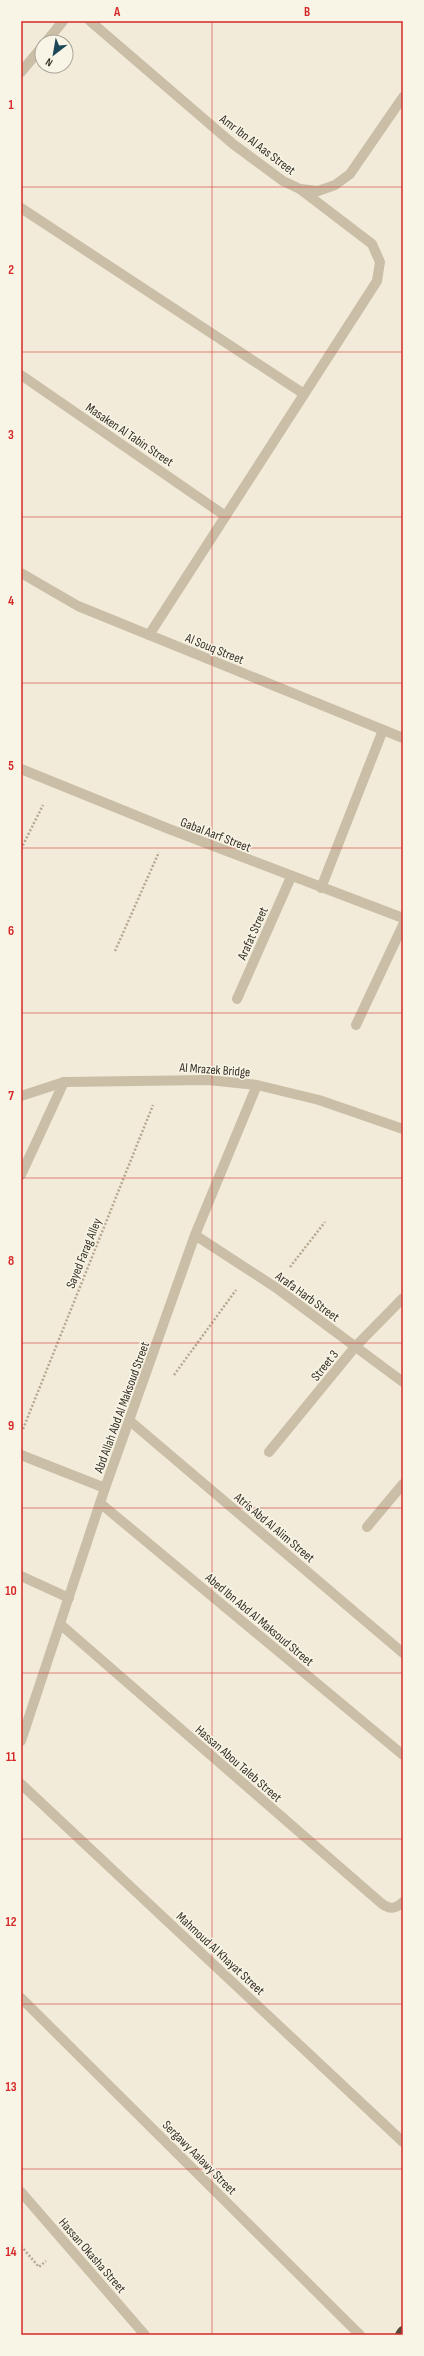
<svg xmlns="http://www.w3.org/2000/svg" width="424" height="2356" viewBox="0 0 424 2356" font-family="'Sofia Sans Condensed',sans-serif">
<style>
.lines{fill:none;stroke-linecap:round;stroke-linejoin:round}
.path{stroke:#b6a890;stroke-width:2.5;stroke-dasharray:2 2;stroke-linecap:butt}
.minor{stroke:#cabea6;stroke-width:10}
.highway{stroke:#574b3e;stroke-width:12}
.grid{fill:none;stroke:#d62828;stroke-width:1;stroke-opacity:0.55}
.labels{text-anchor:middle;stroke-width:3;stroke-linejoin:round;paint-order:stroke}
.street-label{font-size:13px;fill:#362f27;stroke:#f9f5e6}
.neatline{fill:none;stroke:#d62828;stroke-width:1.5}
.grid-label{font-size:13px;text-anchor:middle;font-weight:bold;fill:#d62828}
</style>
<rect width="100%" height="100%" fill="#f2ebda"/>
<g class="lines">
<g class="path">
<polyline points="21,849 43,805"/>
<polyline points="115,951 159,852"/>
<polyline points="290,1267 325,1222"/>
<polyline points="174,1375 236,1290"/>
<polyline points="23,1429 153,1105"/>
<polyline points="21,2246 39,2267 46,2261"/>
</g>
<g class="minor">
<polyline points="90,21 233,144 283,181 300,189 318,191 335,185 350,174 403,97"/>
<polyline points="46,42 63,21"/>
<polyline points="21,72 42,47"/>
<polyline points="21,208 304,394"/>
<polyline points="21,375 224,515"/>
<polyline points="21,573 78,606 403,738"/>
<polyline points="149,635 377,281 380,262 372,244 300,189"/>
<polyline points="21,769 169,829 403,918"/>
<polyline points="321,888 383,730"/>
<polyline points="237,999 291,877"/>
<polyline points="356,1025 403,925"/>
<polyline points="21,1096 64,1082 208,1080 257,1085 319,1100 403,1129"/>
<polyline points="21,1175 64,1082"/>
<polyline points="195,1235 275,1287 403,1382"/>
<polyline points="130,1421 403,1653"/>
<polyline points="269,1452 355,1347 403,1298"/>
<polyline points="21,1455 105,1488"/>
<polyline points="100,1503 403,1755"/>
<polyline points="367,1527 403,1484"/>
<polyline points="21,1576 69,1598"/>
<path d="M60 1624 381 1903C390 1910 395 1909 403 1902"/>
<polyline points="21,1741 105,1488 195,1235 257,1085"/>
<polyline points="21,1784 403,2142"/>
<polyline points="21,1998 360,2335"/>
<polyline points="21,2192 145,2335"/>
</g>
<polyline class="highway" points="401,2335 403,2332"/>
</g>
<path class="grid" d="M212 21V2335M21 187H403M21 352H403M21 517H403M21 683H403M21 848H403M21 1013H403M21 1178H403M21 1343H403M21 1508H403M21 1673H403M21 1839H403M21 2004H403M21 2169H403"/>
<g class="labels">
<g class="street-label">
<text transform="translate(258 144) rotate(37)" y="5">Amr Ibn Al Aas Street</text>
<text transform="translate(130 434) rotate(34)" y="5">Masaken Al Tabin Street</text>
<text transform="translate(215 648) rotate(22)" y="5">Al Souq Street</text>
<text transform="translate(216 834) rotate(21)" y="5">Gabal Aarf Street</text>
<text transform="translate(252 933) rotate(-66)" y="5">Arafat Street</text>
<text transform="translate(215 1069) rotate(4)" y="5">Al Mrazek Bridge</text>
<text transform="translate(83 1253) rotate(-68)" y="5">Sayed Farag Alley</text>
<text transform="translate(308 1296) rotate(36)" y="5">Arafa Harb Street</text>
<text transform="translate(324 1365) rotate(-51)" y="5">Street 3</text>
<text transform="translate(121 1407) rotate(-70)" y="5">Abd Allah Abd Al Maksoud Street</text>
<text transform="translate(275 1527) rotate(40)" y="5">Atris Abd Al Alim Street</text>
<text transform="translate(260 1619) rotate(40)" y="5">Abed Ibn Abd Al Maksoud Street</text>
<text transform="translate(239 1763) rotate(41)" y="5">Hassan Abou Taleb Street</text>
<text transform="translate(221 1953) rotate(43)" y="5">Mahmoud Al Khayat Street</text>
<text transform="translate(200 2157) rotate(45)" y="5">Sergawy Aalawy Street</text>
<text transform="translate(93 2255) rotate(49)" y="5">Hassan Okasha Street</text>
</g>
</g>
<rect width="424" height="2356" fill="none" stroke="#f9f5e6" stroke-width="44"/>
<g transform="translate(54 54) rotate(211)"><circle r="19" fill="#f9f5e6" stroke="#aba69a"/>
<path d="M0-3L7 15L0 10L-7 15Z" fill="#1c4758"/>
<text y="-6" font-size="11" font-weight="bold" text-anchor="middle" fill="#362f27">N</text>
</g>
<rect x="22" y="22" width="380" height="2312" class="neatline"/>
<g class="grid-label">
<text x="117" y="16">A</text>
<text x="307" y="16">B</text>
<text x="11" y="109">1</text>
<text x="11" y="274">2</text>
<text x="11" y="439">3</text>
<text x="11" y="605">4</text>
<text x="11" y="770">5</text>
<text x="11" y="935">6</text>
<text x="11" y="1100">7</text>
<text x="11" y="1265">8</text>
<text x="11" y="1430">9</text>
<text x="11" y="1595">10</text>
<text x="11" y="1761">11</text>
<text x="11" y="1926">12</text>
<text x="11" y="2091">13</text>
<text x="11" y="2256">14</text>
</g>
</svg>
